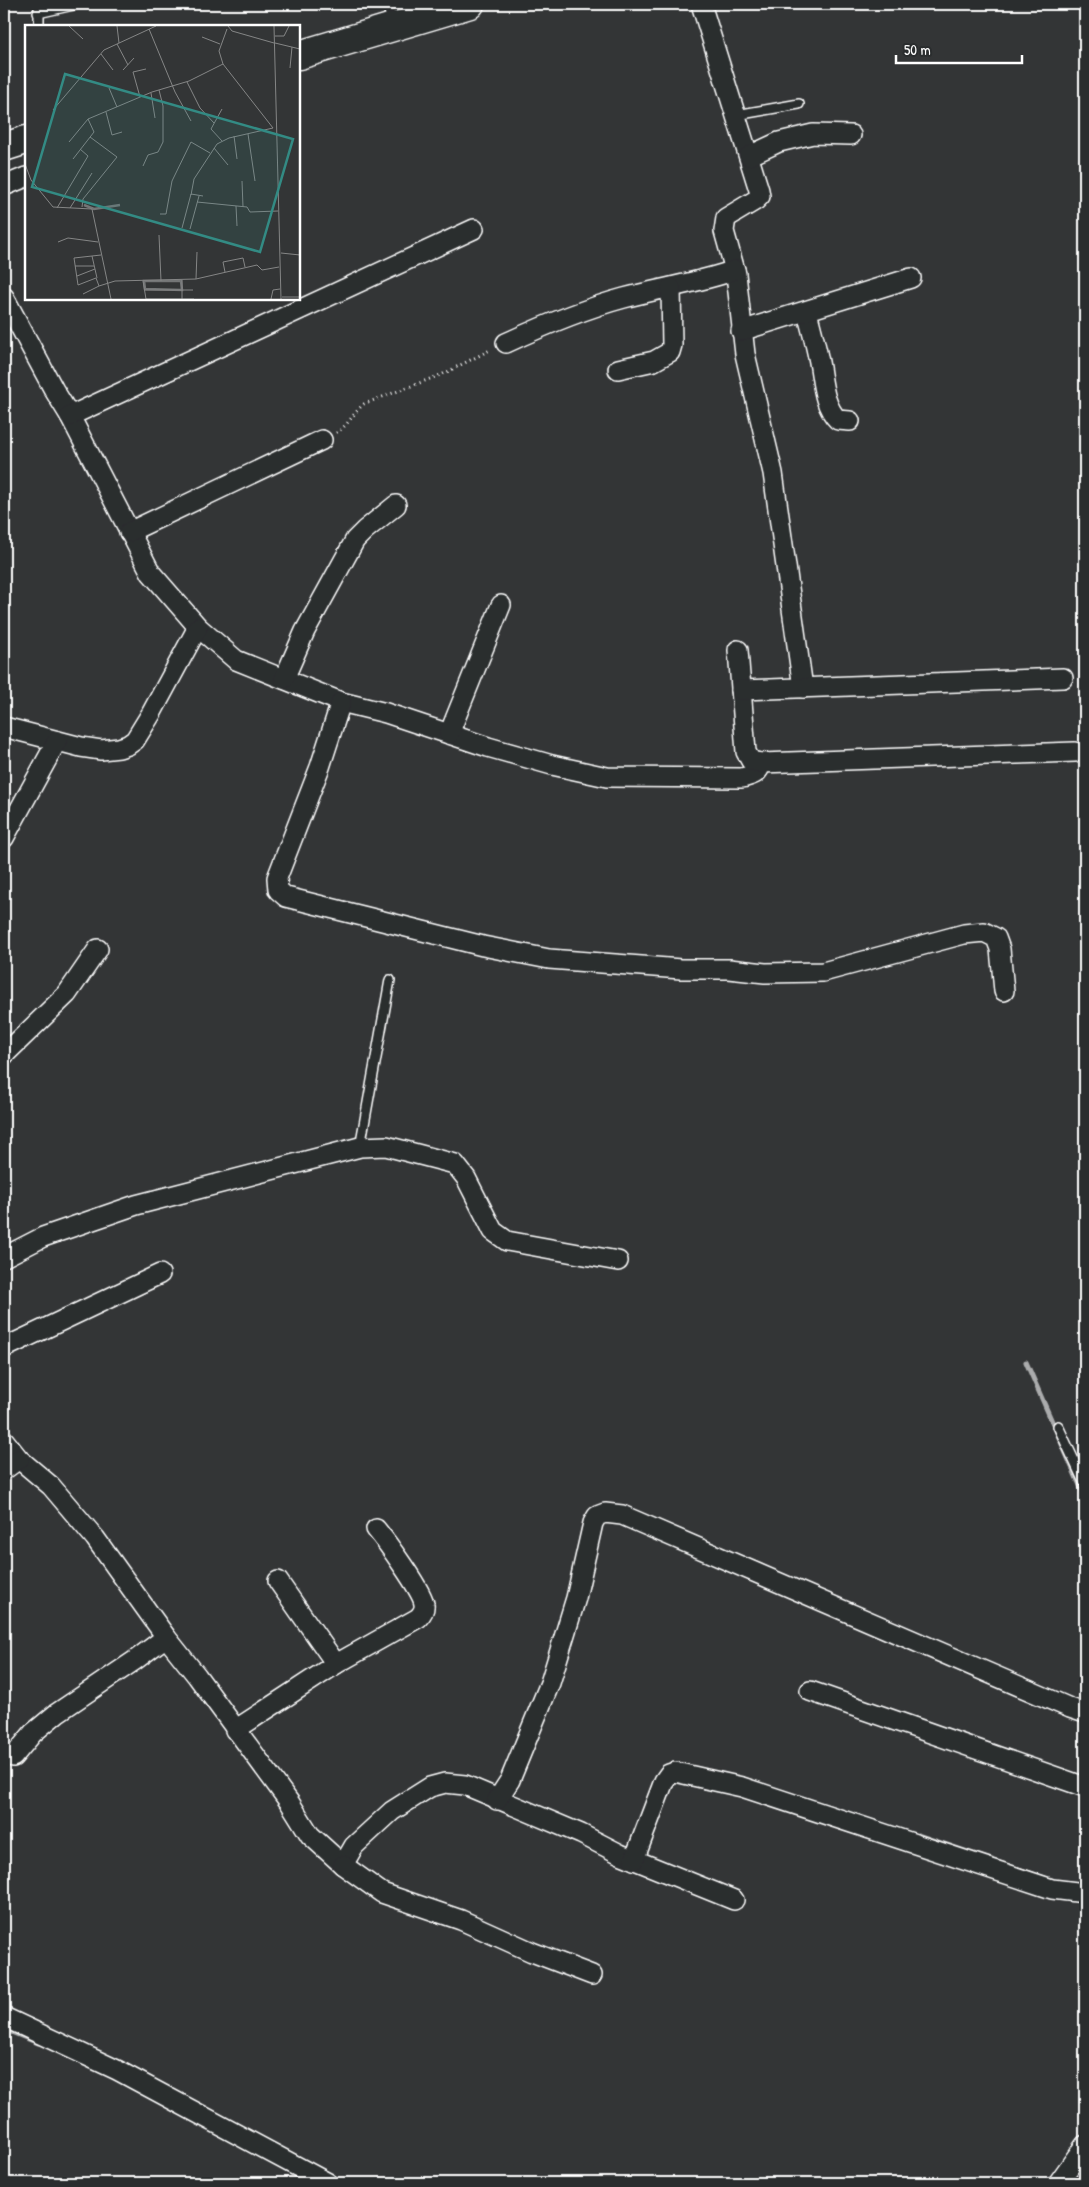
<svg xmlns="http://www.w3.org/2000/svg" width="1089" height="2187" viewBox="0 0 1089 2187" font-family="'Patrick Hand',sans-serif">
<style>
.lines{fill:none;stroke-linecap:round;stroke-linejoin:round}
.stream{stroke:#abacad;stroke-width:5}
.service-casing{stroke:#fff;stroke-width:12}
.minor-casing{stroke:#fff;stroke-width:22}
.trunk-casing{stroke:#fff;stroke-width:31}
.path{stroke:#fff;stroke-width:3;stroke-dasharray:1 4;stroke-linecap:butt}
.service{stroke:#2a2d2e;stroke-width:9}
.minor{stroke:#2a2d2e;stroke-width:19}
.trunk{stroke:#2a2d2e;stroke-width:28}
.inset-river{fill:none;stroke:#737576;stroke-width:2.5}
.inset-road{fill:none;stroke:#858686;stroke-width:1}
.view{fill:#338b84;fill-opacity:0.15;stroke:#338b84;stroke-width:2.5}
.inset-edge{fill:none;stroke:#fff;stroke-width:2.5}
</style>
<rect width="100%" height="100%" fill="#333536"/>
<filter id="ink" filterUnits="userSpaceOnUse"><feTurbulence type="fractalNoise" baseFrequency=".02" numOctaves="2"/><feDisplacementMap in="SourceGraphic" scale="10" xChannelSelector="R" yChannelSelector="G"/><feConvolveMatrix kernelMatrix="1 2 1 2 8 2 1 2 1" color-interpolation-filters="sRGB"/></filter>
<g filter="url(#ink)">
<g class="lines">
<g class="stream">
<polyline points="1026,1362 1085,1497"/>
<polyline points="918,1835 1045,1878"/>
<polyline points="4,2029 38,2043"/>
</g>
<defs>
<g id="service">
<polyline points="39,4 39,26"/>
<polyline points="387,4 393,24"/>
<polyline points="38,13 78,4"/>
<polyline points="736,115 799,104"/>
<polyline points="360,1147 390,980"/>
<polyline points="1058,1426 1085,1484"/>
</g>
<g id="minor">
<polyline points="701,4 759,190 760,196 756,200 726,218 724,231 736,274 745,354 773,473 803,688"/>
<polyline points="749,156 779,142 813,134 851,135"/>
<polyline points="4,186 26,177"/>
<path d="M4 297 54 390 70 416 151 573 198 627 236 660 341 702 386 713 488 747 552 765 607 777 742 778C753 775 759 774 761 763"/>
<path d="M807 312C811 327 815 342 818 357 823 379 822 404 838 420L850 421"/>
<polyline points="741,331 911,278"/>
<path d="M506 343C545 325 583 309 624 298 661 288 698 283 735 270"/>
<polyline points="618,369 654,361 670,352 672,345 671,288"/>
<polyline points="70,416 474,229"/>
<polyline points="129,532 322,440"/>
<polyline points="738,650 746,752 751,761 761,763 1075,752"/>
<polyline points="284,679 305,631 355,540 365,530 396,505"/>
<polyline points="741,690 1063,678"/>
<polyline points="341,702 320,767 277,878 278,890 286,897 483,946 549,959 681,969 729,969 765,973 823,972 964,934 984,932 996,938 1000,949 1004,991"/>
<polyline points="4,727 81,747 101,750 119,748 128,745 135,740 151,714 198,627"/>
<polyline points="449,734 501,605"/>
<polyline points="4,838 57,741"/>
<polyline points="4,1055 67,994 98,949"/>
<polyline points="4,1257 43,1237 136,1205 360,1147 386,1146 455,1164 466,1178 493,1231 507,1241 618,1261"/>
<polyline points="4,1348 160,1274"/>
<polyline points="4,1440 19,1459 51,1486 95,1538 166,1637 197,1676 290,1803 310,1835 343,1865 354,1846 392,1811 430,1787 445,1783 465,1785 581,1834 620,1854 734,1900"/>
<polyline points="4,1470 19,1459"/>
<polyline points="278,1581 336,1664"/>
<polyline points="810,1691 1085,1787"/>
<path d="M235 1730 336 1664 418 1618C422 1614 425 1610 424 1604 423 1592 386 1541 376 1529"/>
<polyline points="13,1757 33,1733 57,1713 134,1661 166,1637"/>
<polyline points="497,1800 510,1780 550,1683 576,1598 593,1523 597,1516 605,1513 622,1515 1070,1708 1085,1713"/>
<polyline points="634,1860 664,1781 669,1774 675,1772 742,1787 1052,1889 1085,1893"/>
<polyline points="343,1865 382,1893 461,1920 532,1952 592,1975"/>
<polyline points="4,2017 117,2070 328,2183"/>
<polyline points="1058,2183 1085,2145"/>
</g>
<g id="trunk">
<polyline points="299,55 470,4"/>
<polyline points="4,147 26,140"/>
</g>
</defs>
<use href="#service" class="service-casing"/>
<use href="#minor" class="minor-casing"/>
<use href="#trunk" class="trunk-casing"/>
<path class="path" d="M336 433C348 426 353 413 364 404L443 374 490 350"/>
<use href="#service" class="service"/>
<use href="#minor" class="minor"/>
<use href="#trunk" class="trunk"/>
</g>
</g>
<g transform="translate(25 25)">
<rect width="275" height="275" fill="#333536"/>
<path class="inset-river" d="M59 180 69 184 95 180M119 256H156L157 265 120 264Z"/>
<path class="inset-road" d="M44 1 58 14M92 1 94 18M203 1 207 6 249 18M249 1 256 274M124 4 150 67 166 96M250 11H259L264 1M177 12 195 19M250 18 275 24M92 19 103 40M76 29 88 45M265 43 267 22M98 45 109 33M162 57 175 83 189 98M84 63 92 82M126 68 130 93M115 72 108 47 121 44M28 85 79 25 131 1M81 87 87 110 97 107M223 109 230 156M209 111 212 134M197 116 186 104 197 84M44 117 63 94M189 123 203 140M48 134 69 107 63 94 127 67 164 56 198 39M0 139 6 155 28 182 67 184 86 274M118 141 123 130 133 127 138 117V81L134 65M217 156 218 182M166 170 169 154 192 119 204 113 248 103 198 39 194 26 202 4M172 177 222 182 225 187 253 186M211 181 212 201M57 182 58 174 92 132 65 112M32 183 63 131 55 124M45 183 67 148M135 189H141L147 156 166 117 185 128M157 203 166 169 178 171M165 204 174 171M134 210 136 256M33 217 43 213 73 217M256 228 275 230M76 230 49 233 53 260 71 253 74 261 90 256 171 254 232 240 237 245 254 242M67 231 72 253M50 241H69M200 247 198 237 218 233 220 242M52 251 70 244M171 254 172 227M157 255V274M118 256 121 274M119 265H168M58 269 74 261M257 272H275M121 274H169M246 274 248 265 255 264"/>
<path class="view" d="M40 49 268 114 235 227 7 162Z"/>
<rect width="275" height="275" class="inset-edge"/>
</g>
<rect width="1089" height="2187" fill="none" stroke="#2a2d2e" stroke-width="20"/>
<rect x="10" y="10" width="1069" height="2167" fill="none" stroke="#fff" stroke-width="2" filter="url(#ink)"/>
<path d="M896 55v8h126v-8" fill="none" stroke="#ffffff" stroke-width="2.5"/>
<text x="904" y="55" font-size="15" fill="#ffffff" stroke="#2a2d2e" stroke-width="4" paint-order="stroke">50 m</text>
</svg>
